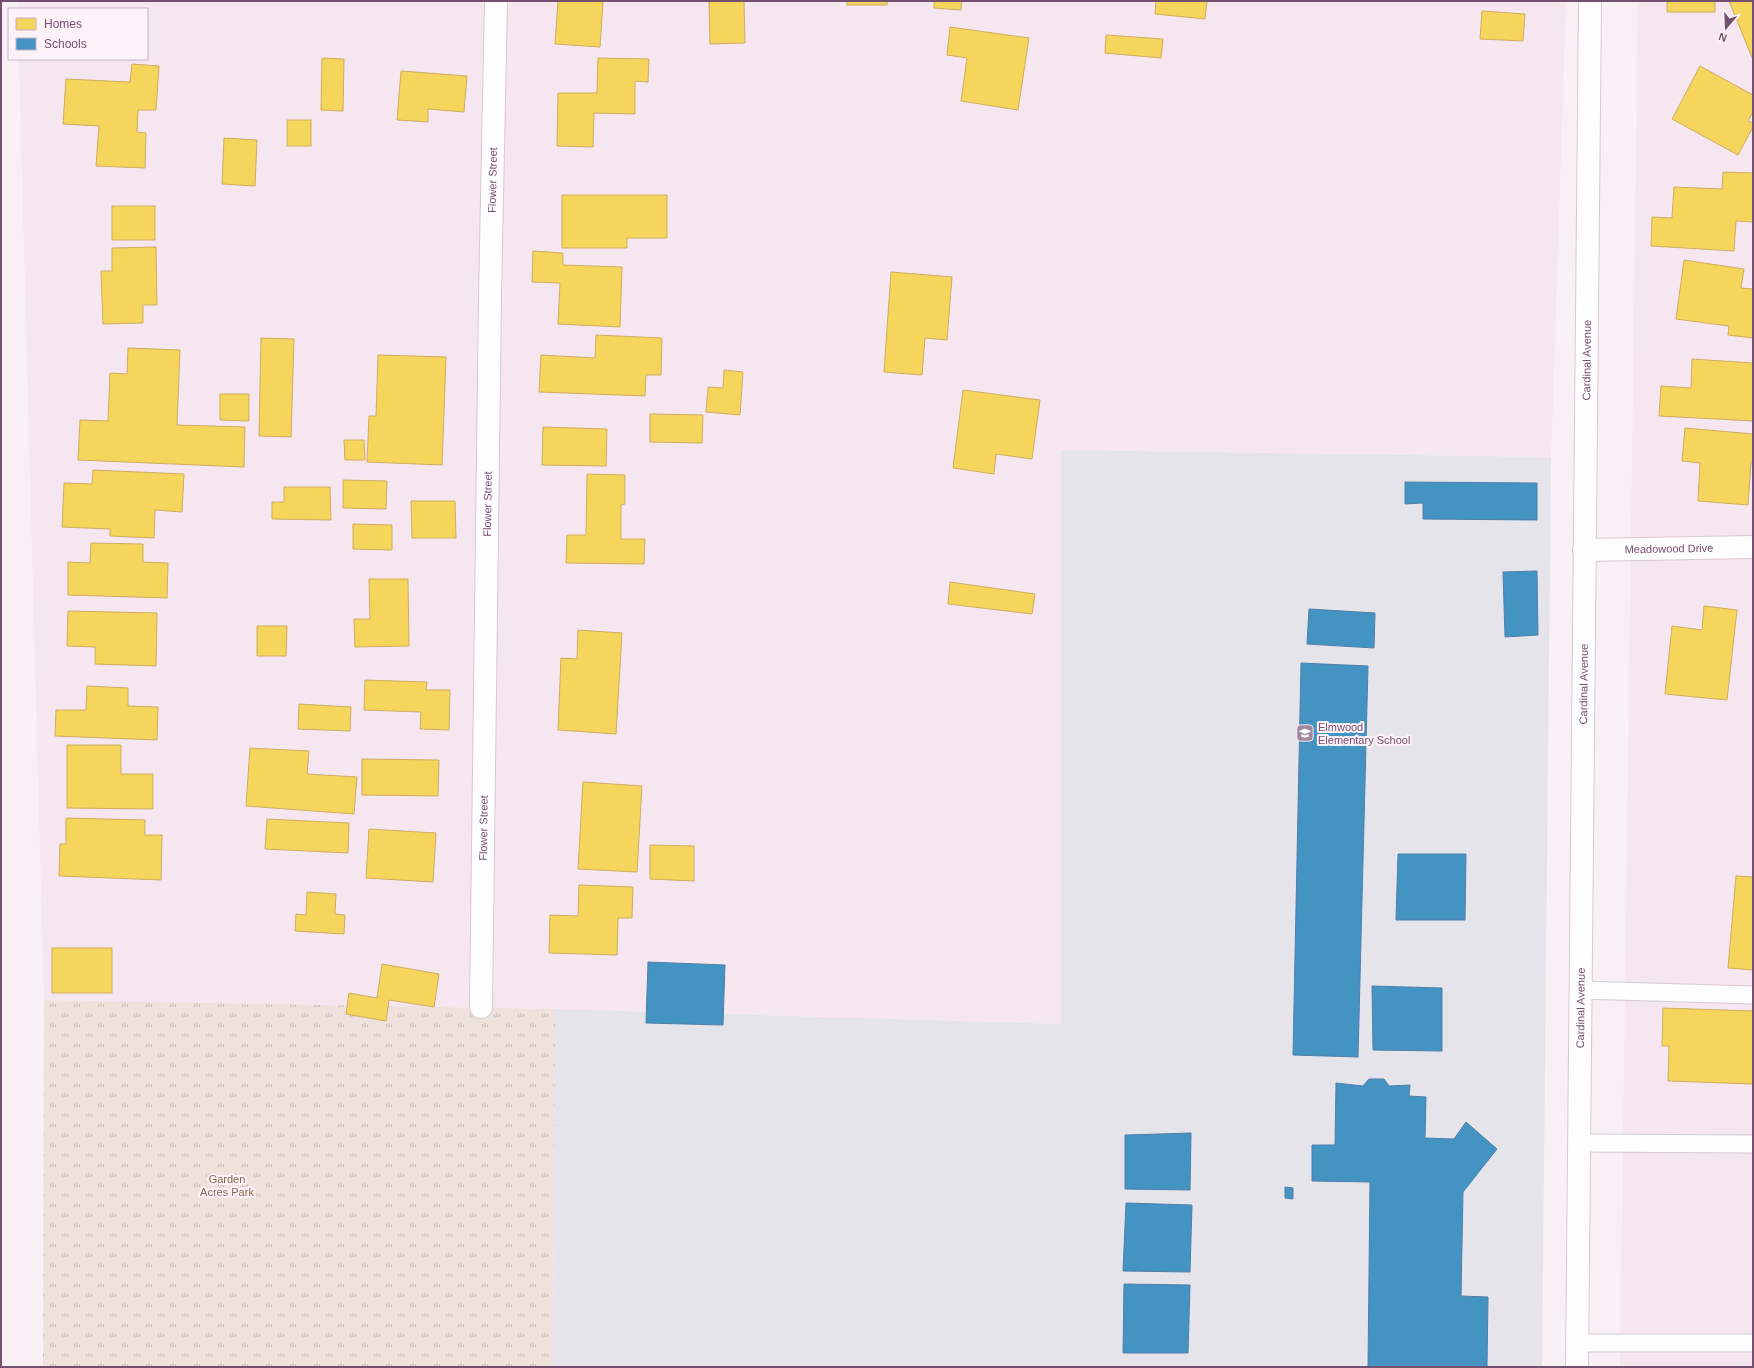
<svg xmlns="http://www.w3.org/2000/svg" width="1754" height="1368" viewBox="0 0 1754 1368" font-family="Helvetica,sans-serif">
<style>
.residential{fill:#f6e6f0}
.education{fill:#e5e4eb}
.park{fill:url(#park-tufts)}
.homes{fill:#f6d55c;stroke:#cfad62}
.schools{fill:#4393c3;stroke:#527faa}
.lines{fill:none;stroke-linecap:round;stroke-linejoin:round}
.service-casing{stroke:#d6cbd2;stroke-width:19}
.minor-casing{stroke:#d6cbd2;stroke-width:24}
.service{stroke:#fefdfd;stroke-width:17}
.minor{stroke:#fefdfd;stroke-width:22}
.labels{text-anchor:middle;stroke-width:4;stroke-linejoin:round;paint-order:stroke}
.street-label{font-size:11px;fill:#74506f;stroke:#fef2f9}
.poi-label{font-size:11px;fill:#74506f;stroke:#fef2f9;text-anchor:start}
.park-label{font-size:11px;fill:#84694f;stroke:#fef2f9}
</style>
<defs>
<pattern id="park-tufts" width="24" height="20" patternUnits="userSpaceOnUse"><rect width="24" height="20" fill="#efe2dd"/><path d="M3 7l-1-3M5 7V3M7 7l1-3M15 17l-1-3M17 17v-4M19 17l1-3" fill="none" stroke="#c6bab7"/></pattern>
</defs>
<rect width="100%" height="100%" fill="#f8f0f4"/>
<g class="residential">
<polygon points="17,1 1566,1 1551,457 1061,450 1061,1024 555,1009 44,1000 19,59 147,59 147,9 18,9"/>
<polygon points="1638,1 1753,1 1753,1367 1620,1367"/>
</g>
<polygon class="education" points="1061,450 1551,457 1542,1367 553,1367 555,1009 1061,1024"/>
<polygon class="park" points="44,1000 555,1009 553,1367 43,1367"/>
<g class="homes">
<polygon points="558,1 603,1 600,47 555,44"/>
<polygon points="709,1 744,1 745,43 710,44"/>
<rect x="847" y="1" width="40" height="4"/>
<polygon points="934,1 962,1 961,10 934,8"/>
<polygon points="1156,1 1207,1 1205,19 1155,14"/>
<rect x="1667" y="1" width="48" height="11"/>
<polygon points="1729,1 1753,1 1753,60"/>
<polygon points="1482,11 1525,14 1523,41 1480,39"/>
<polygon points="950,27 1029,38 1018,110 961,101 967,58 947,55"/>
<polygon points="1106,35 1163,39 1161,58 1105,53"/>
<polygon points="322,58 344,59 343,111 321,110"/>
<polygon points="598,58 649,59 648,82 635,81 635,114 594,113 593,147 557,146 558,93 597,93"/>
<polygon points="132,64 159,66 156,110 138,110 137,132 146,133 145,168 96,166 99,126 63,124 66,79 130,82"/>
<polygon points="1700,66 1753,95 1753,112 1748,121 1753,123 1753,127 1738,155 1672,119"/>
<polygon points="401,71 467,76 464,112 428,109 428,122 397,120"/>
<rect x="287" y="120" width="24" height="26"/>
<polygon points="224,138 257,140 255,186 222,184"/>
<polygon points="1723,172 1753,173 1753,222 1736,221 1734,251 1651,246 1652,217 1672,218 1674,187 1722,189"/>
<polygon points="562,195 667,195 667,238 627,238 627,248 562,248"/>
<rect x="112" y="206" width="43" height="34"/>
<polygon points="156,247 157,305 143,305 143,323 103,324 101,271 112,271 112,248"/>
<polygon points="533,251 563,253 563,265 622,267 620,327 558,324 560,283 532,282"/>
<polygon points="1684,260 1744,269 1741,288 1753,289 1753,338 1728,335 1729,326 1676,319"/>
<polygon points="891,272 952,277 947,340 925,338 922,375 884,372"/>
<polygon points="596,335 662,338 661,375 646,375 645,396 539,392 541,355 595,358"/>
<polygon points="261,338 294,339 291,437 259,436"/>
<polygon points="128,348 180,350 177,425 245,427 244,467 78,460 80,420 108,421 110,373 127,374"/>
<polygon points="378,355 446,357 442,465 367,462 369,416 376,416"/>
<polygon points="1692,359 1753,363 1753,421 1659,416 1661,386 1691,388"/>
<polygon points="724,370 743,372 740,415 706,412 708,387 723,388"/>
<polygon points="963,390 1040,400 1032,459 996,454 994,474 953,468"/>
<polygon points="220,394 249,394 249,421 220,420"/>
<polygon points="650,414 703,415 702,443 650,442"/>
<polygon points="543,427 607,429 606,466 542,465"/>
<polygon points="1685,428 1753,434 1753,462 1751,462 1748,505 1698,501 1700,463 1682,461"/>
<polygon points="344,440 364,440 365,460 345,460"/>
<polygon points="93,470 184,474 182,512 155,510 154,538 110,536 110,529 62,527 64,483 92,484"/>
<polygon points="587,474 625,475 625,504 621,505 621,539 645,539 644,564 566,563 567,535 586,535"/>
<polygon points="343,480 387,481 386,509 343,508"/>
<polygon points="284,487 330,487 331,520 272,519 272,502 284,502"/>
<polygon points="411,501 455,501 456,538 412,538"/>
<polygon points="353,524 392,525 392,550 353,549"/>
<polygon points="91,543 143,544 143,562 168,563 167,598 68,595 68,562 90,563"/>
<polygon points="369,579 408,579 409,646 355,647 354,619 370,619"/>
<polygon points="950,582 1035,594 1032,614 948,604"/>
<polygon points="1704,606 1737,610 1727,700 1665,694 1672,626 1702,630"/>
<polygon points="68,611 157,613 156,666 95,664 95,647 67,646"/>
<polygon points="257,626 287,626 286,656 257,656"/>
<polygon points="578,630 622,633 616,734 558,730 561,658 577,659"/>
<polygon points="365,680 427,682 426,690 450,690 449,730 420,729 421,712 364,710"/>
<polygon points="87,686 128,688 128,706 158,707 157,740 55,736 56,710 86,710"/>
<polygon points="299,704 351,707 350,731 298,729"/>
<polygon points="67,745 121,745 121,774 153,774 153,809 67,808"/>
<polygon points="250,748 309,751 307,774 357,777 354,814 246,806"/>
<polygon points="362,759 439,760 438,796 362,795"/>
<polygon points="583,782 642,786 637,872 578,869"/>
<polygon points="66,818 145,820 145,835 162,835 161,880 59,876 60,844 66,844"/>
<polygon points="267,819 349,823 348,853 265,849"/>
<polygon points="369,829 436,833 433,882 366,878"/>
<polygon points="650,845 694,846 694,881 650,879"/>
<polygon points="1736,876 1753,877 1753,970 1728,968"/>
<polygon points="579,885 633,887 632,918 618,918 617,955 549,953 550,915 578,916"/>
<polygon points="307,892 336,894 335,914 345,915 344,934 295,931 296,914 306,915"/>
<rect x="52" y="948" width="60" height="45"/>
<polygon points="382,964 439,974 434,1007 389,1000 386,1021 346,1014 349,993 377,998"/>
<polygon points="1663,1008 1753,1011 1753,1084 1668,1081 1669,1046 1662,1046"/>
</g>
<g class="schools">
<polygon points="1405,482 1537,483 1537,520 1423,519 1423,503 1405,504"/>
<polygon points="1537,571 1538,635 1505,637 1503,572"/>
<polygon points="1309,609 1375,613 1374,648 1307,644"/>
<polygon points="1301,663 1368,666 1358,1057 1293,1055"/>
<polygon points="1398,854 1466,854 1465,920 1396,920"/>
<polygon points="648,962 725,965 723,1025 646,1023"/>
<polygon points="1372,986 1442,988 1442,1051 1373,1050"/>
<polygon points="1369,1079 1384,1079 1389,1086 1410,1085 1409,1096 1426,1097 1425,1138 1454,1139 1466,1122 1497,1149 1463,1192 1461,1296 1488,1297 1487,1367 1368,1367 1370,1182 1312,1181 1312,1145 1335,1145 1336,1083 1363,1086"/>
<polygon points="1191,1133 1190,1190 1125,1189 1125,1135"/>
<polygon points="1285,1187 1293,1188 1293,1199 1285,1198"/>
<polygon points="1126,1203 1192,1205 1190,1272 1123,1271"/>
<polygon points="1124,1284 1190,1285 1188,1353 1123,1353"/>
</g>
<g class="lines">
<defs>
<g id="service">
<polyline points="1581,990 1753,995"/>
<polyline points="1579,1143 1753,1144"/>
<polyline points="1578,1343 1753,1343"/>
</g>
<g id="minor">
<path id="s1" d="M1584 550 1753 547"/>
<path id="s2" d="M481 1007 490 296 496 1"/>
<path id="s3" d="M1577 1367 1590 1"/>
</g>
</defs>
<use href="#service" class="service-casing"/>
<use href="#minor" class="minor-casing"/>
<use href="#service" class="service"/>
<use href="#minor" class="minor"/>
</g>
<defs>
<symbol id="school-square" viewBox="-11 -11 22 22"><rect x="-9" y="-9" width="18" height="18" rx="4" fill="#a2889e" stroke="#fef2f9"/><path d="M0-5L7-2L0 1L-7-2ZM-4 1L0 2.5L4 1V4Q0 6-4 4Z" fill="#fff"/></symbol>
</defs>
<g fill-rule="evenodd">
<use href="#school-square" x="1295" y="723" width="20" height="20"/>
</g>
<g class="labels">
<g class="street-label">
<text dy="4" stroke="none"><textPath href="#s2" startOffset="827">Flower Street</textPath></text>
<text dy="4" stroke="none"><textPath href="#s3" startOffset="1007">Cardinal Avenue</textPath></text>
<text dy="4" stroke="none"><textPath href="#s2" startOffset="503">Flower Street</textPath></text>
<text dy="4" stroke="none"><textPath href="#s1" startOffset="85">Meadowood Drive</textPath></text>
<text dy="4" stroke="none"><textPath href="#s3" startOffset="683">Cardinal Avenue</textPath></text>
<text dy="4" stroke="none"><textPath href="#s2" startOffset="179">Flower Street</textPath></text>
<text dy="4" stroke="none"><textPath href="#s3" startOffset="359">Cardinal Avenue</textPath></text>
</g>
<g class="poi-label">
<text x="1318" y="731">Elmwood<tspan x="1318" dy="13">Elementary School</tspan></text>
</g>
<g class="park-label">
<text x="227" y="1183">Garden<tspan x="227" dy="13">Acres Park</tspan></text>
</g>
</g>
<rect width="1754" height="1368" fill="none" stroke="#74506f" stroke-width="4"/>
<rect x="8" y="8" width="140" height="52" fill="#fef2f9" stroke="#c7b1c2"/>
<rect x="16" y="18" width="20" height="12" fill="#f6d55c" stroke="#c7b1c2"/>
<text x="44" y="28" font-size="12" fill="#74506f">Homes</text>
<rect x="16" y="38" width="20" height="12" fill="#4393c3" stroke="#c7b1c2"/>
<text x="44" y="48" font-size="12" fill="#74506f">Schools</text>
<g transform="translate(1726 28) rotate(199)" stroke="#fef2f9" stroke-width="3" paint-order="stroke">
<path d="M0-3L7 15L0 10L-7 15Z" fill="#74506f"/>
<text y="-6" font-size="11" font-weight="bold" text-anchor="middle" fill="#74506f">N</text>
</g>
</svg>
